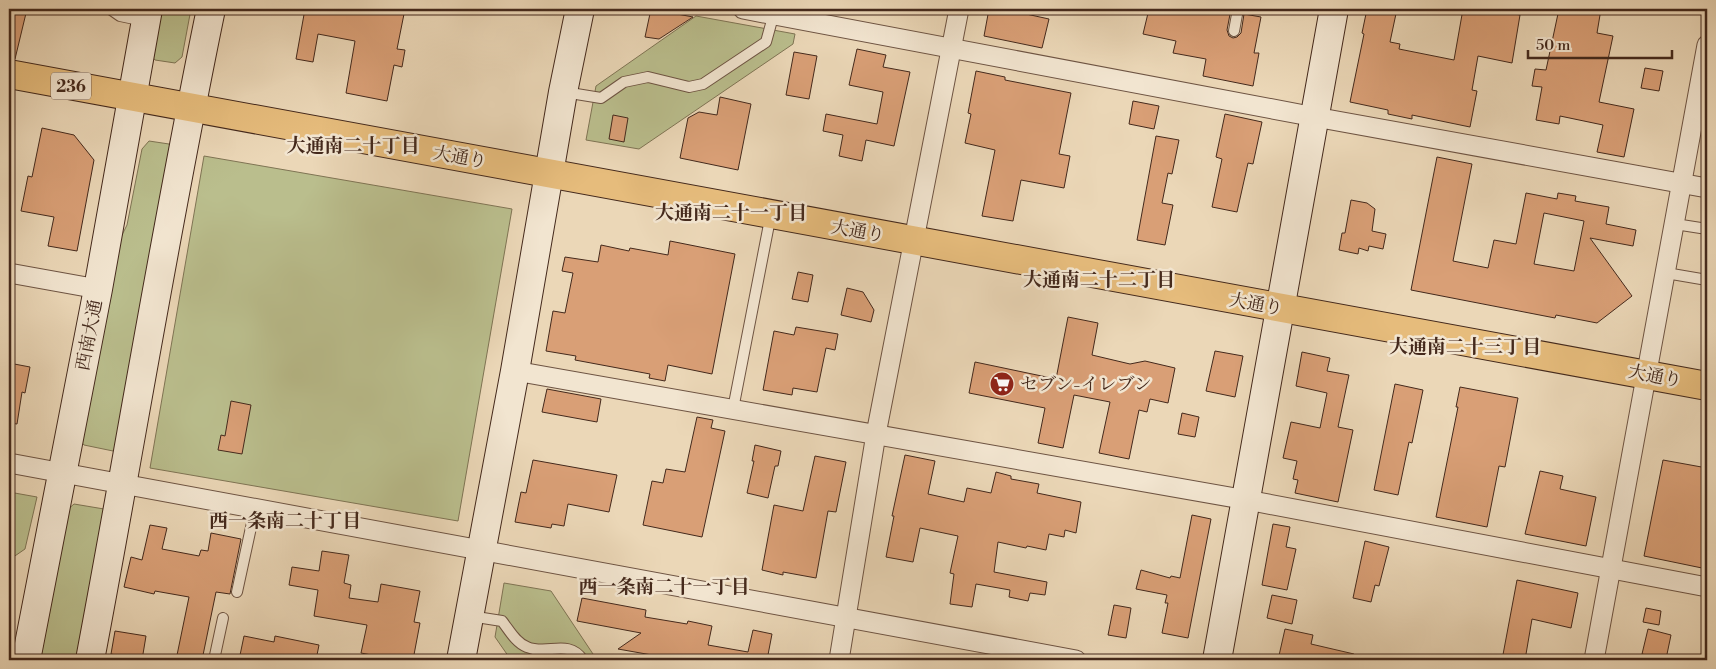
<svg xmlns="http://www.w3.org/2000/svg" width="1716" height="669" viewBox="0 0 1716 669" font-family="'Libre Bodoni','Noto Serif JP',serif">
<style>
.green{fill:#babe8d;stroke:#7f7454}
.building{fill:#d99f76;stroke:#44291c;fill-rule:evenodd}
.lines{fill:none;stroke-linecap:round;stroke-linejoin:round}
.lane-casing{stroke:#6e5443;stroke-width:12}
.street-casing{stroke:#6e5443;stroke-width:21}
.secondary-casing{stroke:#44291c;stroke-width:30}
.highway-casing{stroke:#44291c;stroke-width:30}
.lane{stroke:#f2e5d0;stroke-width:10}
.street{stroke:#f2e5d0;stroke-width:19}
.secondary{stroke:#f2e5d0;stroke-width:28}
.highway{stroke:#e6bc7c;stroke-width:28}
.labels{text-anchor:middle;stroke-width:5;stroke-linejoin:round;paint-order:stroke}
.shield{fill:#f2e5d0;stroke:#786152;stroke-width:1}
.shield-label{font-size:16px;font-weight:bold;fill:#44291c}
.street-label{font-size:18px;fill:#44291c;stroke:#f2e5d0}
.poi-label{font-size:18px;fill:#44291c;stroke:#f2e5d0;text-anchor:start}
.neighbourhood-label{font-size:19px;font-weight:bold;fill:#44291c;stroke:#f2e5d0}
</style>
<rect width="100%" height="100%" fill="#ebd7b7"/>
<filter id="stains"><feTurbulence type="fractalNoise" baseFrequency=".004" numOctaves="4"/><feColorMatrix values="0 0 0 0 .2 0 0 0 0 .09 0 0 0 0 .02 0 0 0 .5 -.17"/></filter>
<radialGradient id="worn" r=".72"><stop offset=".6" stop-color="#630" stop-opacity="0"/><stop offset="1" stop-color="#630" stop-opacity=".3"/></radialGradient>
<g class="green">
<polygon points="157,9 191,9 182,57 175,63 155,60 149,53"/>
<polygon points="696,16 795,34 793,44 639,149 586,140 596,86"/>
<polygon points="149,141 169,144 173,152 118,445 113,451 84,445 78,438 117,245 127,225 142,149"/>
<polygon points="204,156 512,209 458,521 150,468"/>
<polygon points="9,492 37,497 25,549 9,560"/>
<polygon points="74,504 104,509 80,660 38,660 66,511"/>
<polygon points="504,583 551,591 597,660 511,660 495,637"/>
</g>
<g class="building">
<polygon points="9,9 27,9 15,59 9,59"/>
<polygon points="305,9 348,9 361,11 362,9 405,9 397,49 405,50 402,67 394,65 387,101 346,93 355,41 318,34 313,62 296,59"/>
<polygon points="651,9 693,17 659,39 645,37"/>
<polygon points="989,9 1016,14 1017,12 1049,19 1042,48 984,36"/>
<polygon points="1149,9 1231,9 1227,30 1229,36 1233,38 1237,37 1241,33 1244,14 1261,17 1254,53 1259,53 1253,86 1203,76 1206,59 1173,53 1176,41 1143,34"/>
<polygon points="1367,9 1397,9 1390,42 1400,44 1399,49 1454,60 1463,9 1487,9 1520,15 1512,63 1478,56 1472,90 1477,91 1470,127 1412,115 1412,119 1388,114 1388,110 1350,102 1364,34 1362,33"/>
<polygon points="1559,9 1601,9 1597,33 1613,36 1599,102 1634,109 1624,157 1597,152 1603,125 1560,116 1559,124 1536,120 1542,87 1532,86 1535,69 1546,70"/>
<polygon points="857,49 886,55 883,67 910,72 894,146 866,140 862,161 839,156 843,135 823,131 826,114 877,124 883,92 849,85"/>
<polygon points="794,52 817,56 809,99 786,95"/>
<polygon points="1645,68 1663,71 1659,91 1641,88"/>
<polygon points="976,71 1005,77 1005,80 1071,93 1059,154 1070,156 1064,188 1021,180 1013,221 982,216 995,150 965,143 971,114 968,113"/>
<polygon points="720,97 751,104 738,170 680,158 688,118 699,112 717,115"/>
<polygon points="1133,101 1159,106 1154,129 1129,124"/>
<polygon points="1225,114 1262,122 1253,164 1248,163 1237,212 1212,207 1222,159 1216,157"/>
<polygon points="613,115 628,118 624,142 609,139"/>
<polygon points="42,128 74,135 94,160 77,251 48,246 54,217 21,211 28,176 32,177"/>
<polygon points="1156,136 1179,140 1172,174 1168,173 1162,203 1173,205 1165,245 1137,240"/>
<path d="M1437 157 1472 164 1453 261 1488 268 1494 240 1516 244 1526 193 1557 199 1558 193 1576 196 1575 201 1609 207 1606 224 1636 230 1633 246 1590 238 1632 296 1597 323 1556 315 1555 318 1411 290ZM1544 213 1584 221 1574 271 1534 264Z"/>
<polygon points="1351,200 1367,203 1375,209 1372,231 1386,234 1383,249 1369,246 1368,251 1359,248 1358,254 1339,250 1342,233 1345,233"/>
<polygon points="670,241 735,254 712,374 668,365 665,381 649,378 650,374 575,360 576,356 546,351 553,311 565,313 573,273 562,271 565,257 598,262 601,245 629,251 630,248 668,255"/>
<polygon points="798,272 813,275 808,302 792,299"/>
<polygon points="847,288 863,292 874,310 871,322 841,315"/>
<polygon points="1068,317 1098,323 1092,355 1130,364 1145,361 1175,368 1168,403 1150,399 1147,412 1139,410 1129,459 1099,453 1110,402 1074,395 1063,448 1038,443 1045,408 969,393 975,362 1056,379"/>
<polygon points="796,327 838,334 835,350 826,348 817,392 793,388 792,395 763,390 774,331 794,335"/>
<polygon points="1215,351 1243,356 1235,397 1206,391"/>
<polygon points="1302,352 1330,358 1327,371 1349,375 1338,427 1353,430 1338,502 1295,493 1298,480 1293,479 1297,461 1283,458 1291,422 1320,428 1327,393 1296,386"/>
<polygon points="9,363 30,367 25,393 22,392 17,424 9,423"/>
<polygon points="1395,384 1423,390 1412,443 1409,442 1398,495 1374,490"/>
<polygon points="1460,387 1518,398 1505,467 1499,466 1487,527 1436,517 1458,407 1456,407"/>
<polygon points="547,389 601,399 597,422 542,412"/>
<polygon points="231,401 251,405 242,454 218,450 221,435 225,436"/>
<polygon points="1182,413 1199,417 1195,437 1178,434"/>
<polygon points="697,417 713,420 711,428 725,431 702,537 643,525 652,481 663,483 666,469 685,472"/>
<polygon points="755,445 781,451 778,466 775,466 768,498 747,493 754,461 752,461"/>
<polygon points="905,455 935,461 928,494 964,502 967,488 991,493 996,472 1011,476 1011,479 1039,484 1037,493 1081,502 1076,533 1065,530 1064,537 1049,534 1046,550 1027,546 1026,548 998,542 994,572 1047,582 1045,595 1030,593 1028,601 1009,597 1010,590 976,584 972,607 950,604 954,574 950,573 958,536 920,528 913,562 886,557 894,516 892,516"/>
<polygon points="815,456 846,462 836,512 828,511 816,578 783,572 783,575 762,570 774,505 803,511"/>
<polygon points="533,460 617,475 609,512 568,504 564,526 552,524 551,528 515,522 521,492 526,493"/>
<polygon points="1663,460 1707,468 1707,543 1702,568 1644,556"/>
<polygon points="1540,471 1563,476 1560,489 1596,497 1586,546 1525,534"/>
<polygon points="1192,515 1211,519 1188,638 1162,633 1168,603 1165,603 1167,595 1136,589 1141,570 1170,578 1171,576 1180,578"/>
<polygon points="1273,524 1290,527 1286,547 1296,549 1287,590 1262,585"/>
<polygon points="150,525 167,528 162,549 199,556 201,550 208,551 211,533 241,539 230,594 216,592 202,660 176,660 189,597 155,591 154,594 124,587 131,557 142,560"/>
<polygon points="1365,541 1389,547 1379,586 1375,585 1371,602 1353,598"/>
<polygon points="322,551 349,555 344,583 351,585 349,598 378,602 381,584 420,591 414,622 420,623 413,660 398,660 361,653 367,625 314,616 318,590 289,585 292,567 319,571"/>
<polygon points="1517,580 1578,593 1571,628 1532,619 1525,660 1502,660"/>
<polygon points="1272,595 1297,600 1292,624 1267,618"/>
<polygon points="582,598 646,610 645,617 687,624 688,621 712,626 708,645 748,652 753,630 772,634 767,660 680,660 618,649 641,633 577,621"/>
<polygon points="1114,605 1131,608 1126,638 1108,635"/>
<polygon points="1646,608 1661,611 1659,625 1643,622"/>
<polygon points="1285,629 1313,635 1311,644 1354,654 1354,660 1278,660"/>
<polygon points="1648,629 1671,635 1666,659 1642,654"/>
<polygon points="115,631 146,636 142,660 111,654"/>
<polygon points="244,636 274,642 275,636 319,645 316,660 239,660"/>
</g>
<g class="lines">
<defs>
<g id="lane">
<polyline points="110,9 120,16 144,21"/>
<polyline points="1234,31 1238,9"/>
<polyline points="564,92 601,98 624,82 648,77 689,87 703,84 766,42 774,13"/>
<polyline points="1675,224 1707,229"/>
<polyline points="1666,273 1707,280"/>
<polyline points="733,409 771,214"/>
<polyline points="237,592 255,509"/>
<path d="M470 616 502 621C509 630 516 643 527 647 547 656 568 638 583 660"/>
<polyline points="214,660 223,618"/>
</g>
<g id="street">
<polyline points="743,9 1315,117 1707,188"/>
<polyline points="9,273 98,289"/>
<polyline points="515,371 1247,500 1707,587"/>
<polyline points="9,463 1076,660"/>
<polyline points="839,660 876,434 959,9"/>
<polyline points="1594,660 1707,45"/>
</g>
<g id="secondary">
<polyline points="26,660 98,289 148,9"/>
<path d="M90 660C131 443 166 225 211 9"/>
<polyline points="461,660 515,371 563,92 580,9"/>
<polyline points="1217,660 1334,9"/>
</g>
<polyline id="highway" points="9,74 1707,386"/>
</defs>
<use href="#lane" class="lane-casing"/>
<use href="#street" class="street-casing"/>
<use href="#secondary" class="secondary-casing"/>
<use href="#highway" class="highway-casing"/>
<use href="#lane" class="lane"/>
<use href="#street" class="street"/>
<use href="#secondary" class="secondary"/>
<use href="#highway" class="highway"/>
</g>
<defs>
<symbol id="supermarket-disc" viewBox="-11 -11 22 22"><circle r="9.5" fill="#8f2418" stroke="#f2e5d0"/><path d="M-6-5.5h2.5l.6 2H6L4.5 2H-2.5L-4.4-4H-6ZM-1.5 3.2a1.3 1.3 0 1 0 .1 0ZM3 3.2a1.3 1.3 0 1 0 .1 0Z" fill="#fff"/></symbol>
</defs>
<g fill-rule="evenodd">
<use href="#supermarket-disc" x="988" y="370" width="28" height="28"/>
</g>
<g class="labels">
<rect class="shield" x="51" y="72.5" width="40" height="27" rx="4"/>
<g class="shield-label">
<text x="71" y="92">236</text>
</g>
<g class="street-label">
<text transform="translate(460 157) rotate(10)" y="6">大通り</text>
<text transform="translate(858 231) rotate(10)" y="6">大通り</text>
<text transform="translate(1256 304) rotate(10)" y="6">大通り</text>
<text transform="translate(89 335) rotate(-79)" y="6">西南大通</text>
<text transform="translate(1655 376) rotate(11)" y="6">大通り</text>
</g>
<g class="poi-label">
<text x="1020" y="390">セブン-イレブン</text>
</g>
<g class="neighbourhood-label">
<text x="353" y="152">大通南二十丁目</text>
<text x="731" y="219">大通南二十一丁目</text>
<text x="1099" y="286">大通南二十二丁目</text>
<text x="1465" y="353">大通南二十三丁目</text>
<text x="285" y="527">西一条南二十丁目</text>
<text x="664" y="593">西一条南二十一丁目</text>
</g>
</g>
<rect width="1716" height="669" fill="none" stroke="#ebd7b7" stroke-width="30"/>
<rect x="10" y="10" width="1696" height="649" fill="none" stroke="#44291c" stroke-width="2.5"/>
<rect x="15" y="15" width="1686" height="639" fill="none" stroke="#44291c"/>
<path d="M1528 50v8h144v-8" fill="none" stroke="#44291c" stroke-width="2.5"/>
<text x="1536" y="50" font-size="15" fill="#44291c" stroke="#f2e5d0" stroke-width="4" paint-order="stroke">50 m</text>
<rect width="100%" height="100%" filter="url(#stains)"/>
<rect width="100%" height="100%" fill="url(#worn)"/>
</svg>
